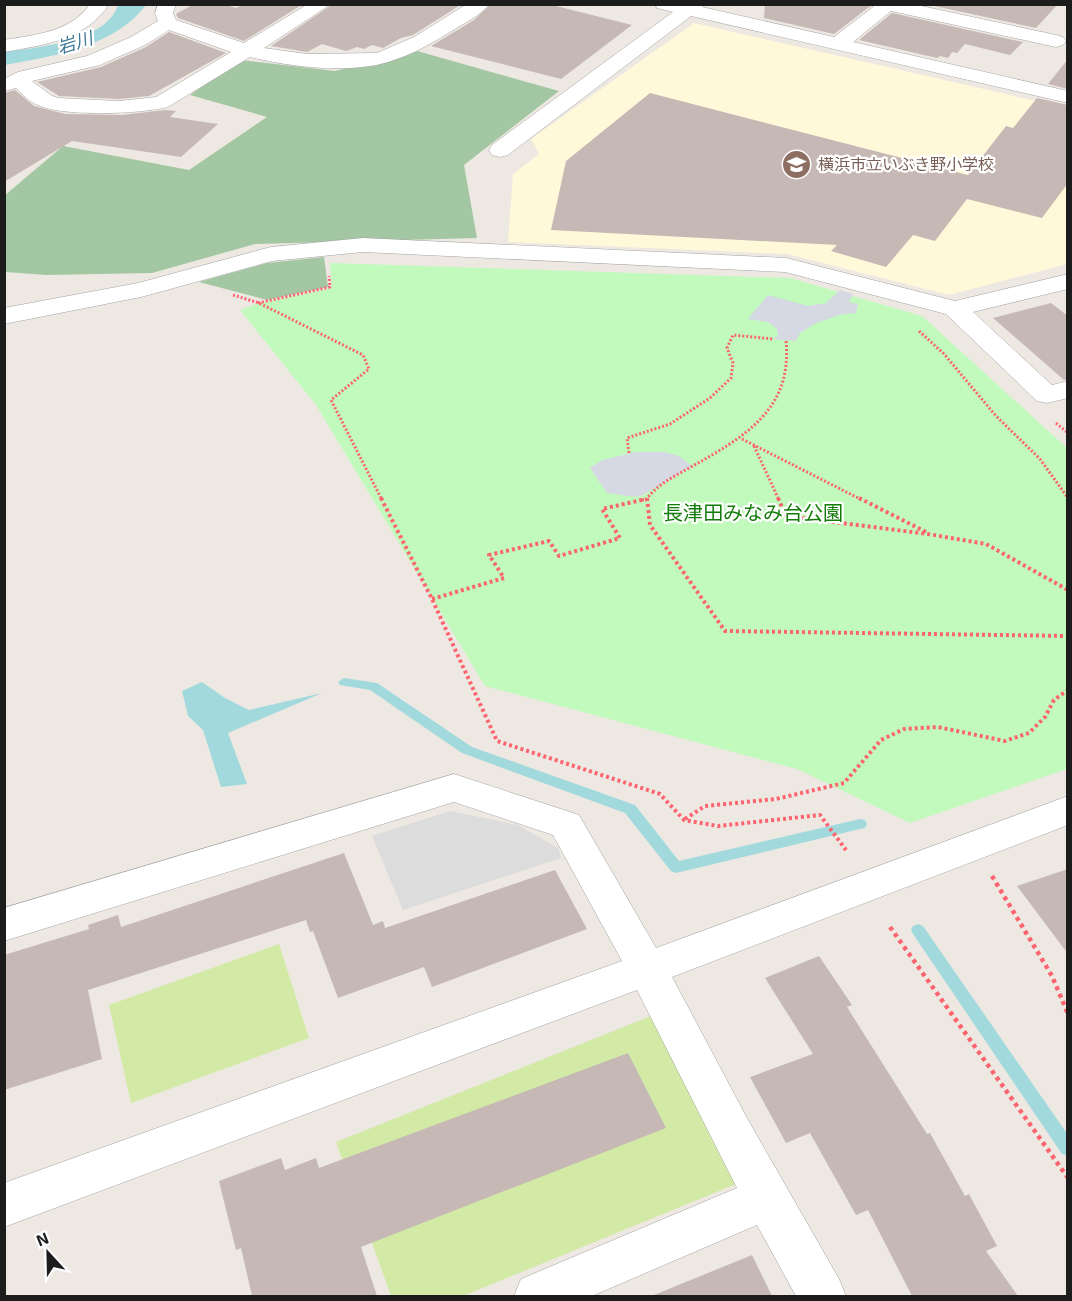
<svg xmlns="http://www.w3.org/2000/svg" width="1072" height="1301" viewBox="0 0 1072 1301" font-family="'Exo 2','Noto Sans JP',sans-serif">
<style>
.education{fill:#fff9da}
.grass{fill:#d3eaa6}
.cemetery{fill:#a3c7a2}
.park{fill:#c2fabd}
.parking{fill:#dcdcdc}
.plaza{fill:#d6d8e4}
.water{fill:#a1d9dd}
.lines{fill:none;stroke-linecap:round;stroke-linejoin:round}
.stream{fill:#a1d9dd;fill-rule:evenodd}
.building{fill:#c6b9b5}
.minor-casing{stroke:#a3a3a3;stroke-width:1}
.path-far2{stroke:#fc656f;stroke-width:3;stroke-dasharray:2 2;stroke-linecap:butt}
.path-far1{stroke:#fc656f;stroke-width:4;stroke-dasharray:3 3;stroke-linecap:butt}
.path{stroke:#fc656f;stroke-width:4.5;stroke-dasharray:4 4;stroke-linecap:butt}
.minor{fill:#fff;fill-rule:evenodd}
.labels{text-anchor:middle;stroke-width:4.5;stroke-linejoin:round;paint-order:stroke}
.far-education-label{font-size:16px;fill:#785e54;stroke:#fff;text-anchor:start}
.far-water-label{font-size:18px;font-style:italic;fill:#407a96;stroke:#fff}
.park-label{font-size:20px;fill:#137b09;stroke:#fff}
</style>
<rect width="100%" height="100%" fill="#eee8e2"/>
<polygon class="education" points="694,23 1067,108 1067,264 949,295 787,254 508,242 513,174 539,154 531,139"/>
<g class="grass">
<polygon points="279,944 309,1038 131,1103 109,1005"/>
<polygon points="651,1016 741,1182 463,1296 391,1296 336,1142"/>
</g>
<g class="cemetery">
<polygon points="417,51 559,91 464,165 477,238 255,244 152,273 47,275 5,272 4,196 63,146 189,170 267,117 190,95 240,60 335,71"/>
<polygon points="324,257 328,287 267,300 199,282 267,263"/>
</g>
<polygon class="park" points="330,263 790,278 922,316 1067,448 1067,769 910,823 797,769 485,686 316,405 240,310 259,303 332,288"/>
<polygon class="parking" points="450,811 518,825 558,848 561,858 403,910 372,836"/>
<g class="plaza">
<polygon points="840,290 853,294 849,302 858,304 856,313 843,314 816,323 800,333 796,341 773,339 778,336 777,329 768,322 748,319 768,295 808,306 826,303"/>
<polygon points="636,452 664,452 679,456 692,466 643,495 636,497 607,493 590,468 602,460"/>
</g>
<g class="water">
<path d="M118 5H146C114 47 54 56 5 65V52C38 47 106 42 118 5Z"/>
<polygon points="202,682 225,698 249,710 322,693 228,733 247,784 221,787 203,730 188,716 182,691"/>
</g>
<g class="lines">
<g class="stream">
<polygon points="344,678 377,683 472,747 635,805 679,861 860,819 865,820 867,824 865,828 860,829 676,873 671,871 625,813 462,753 370,690 340,685 338,682"/>
<polygon points="918,924 923,926 1068,1135 1068,1156 1062,1154 913,934 911,930 913,926"/>
</g>
</g>
<g class="building">
<polygon points="194,4 222,4 236,8 244,4 303,4 244,41 178,18 176,14"/>
<polygon points="333,4 462,4 413,35 401,38 383,48 372,45 364,49 357,47 346,51 322,44 307,52 271,46"/>
<polygon points="491,4 548,4 632,25 561,79 431,46 474,20"/>
<polygon points="765,4 873,4 834,34 764,18"/>
<polygon points="925,4 1058,4 1036,28"/>
<polygon points="892,13 1023,42 1010,55 965,44 957,53 952,52 948,58 940,56 937,58 859,40"/>
<polygon points="169,32 226,53 149,96 119,99 59,96 37,82 101,67 146,47"/>
<polygon points="1068,59 1068,89 1048,84"/>
<polygon points="15,90 34,106 65,114 122,115 165,110 176,111 170,117 218,124 181,157 72,141 4,182 4,93"/>
<polygon points="650,93 968,175 1006,126 1013,128 1037,98 1068,105 1068,183 1042,218 967,199 935,241 913,235 886,267 831,251 837,245 551,230 566,161"/>
<polygon points="1051,303 1068,316 1068,379 1064,380 993,318"/>
<polygon points="344,853 373,925 383,921 385,928 555,870 587,929 432,987 424,967 338,998 313,931 310,932 306,920 88,990 102,1059 4,1090 4,955 89,929 88,925 118,915 121,927"/>
<polygon points="1068,869 1068,954 1017,886"/>
<polygon points="819,956 852,1005 847,1007 927,1134 930,1133 965,1196 969,1194 997,1246 986,1251 1018,1296 912,1296 868,1210 856,1215 810,1133 786,1143 750,1077 813,1054 765,978"/>
<polygon points="628,1053 666,1128 361,1247 377,1296 252,1296 241,1248 236,1250 219,1181 281,1158 285,1170 316,1158 319,1168"/>
<polygon points="752,1255 772,1296 654,1296 654,1295"/>
</g>
<g class="lines">
<defs>
<g id="minor">
<path d="M90 4H109C86 40 44 45 4 52V40C34 35 72 32 90 4Z"/>
<path d="M158 4H176L173 13 176 20 244 43 308 4H331L264 48 307 54 377 53 414 37 467 4H489C481 15 466 22 455 29 434 42 412 55 388 62 348 74 291 67 250 57L168 107C141 114 63 117 38 105 30 102 22 94 16 88L4 91V79L18 72 87 56 131 37 158 21 155 13ZM169 30 231 52 156 97 119 101 59 98 52 96 32 81 100 65 145 45Z"/>
<polygon points="655,4 704,4 702,7 834,37 877,4 912,4 1056,35 1063,37 1066,41 1063,45 1056,47 891,11 853,42 1068,91 1068,103 691,16 508,155 500,157 492,155 489,150 492,145 673,12 657,8"/>
<polygon points="363,238 786,258 955,301 1068,274 1068,289 973,312 1052,385 1068,381 1068,398 1047,403 1037,401 946,314 785,272 363,252 272,261 141,297 4,324 4,308 138,283 271,247"/>
<polygon points="454,774 579,815 656,948 1068,796 1068,825 672,977 748,1120 839,1279 846,1296 796,1296 757,1225 592,1296 514,1296 521,1279 737,1188 637,990 4,1227 4,1183 622,961 553,835 454,802 4,941 4,908"/>
</g>
</defs>
<use href="#minor" class="minor-casing"/>
<g class="path-far2">
<polyline points="233,295 259,303 363,355 369,369 331,400 382,500"/>
<polyline points="258,303 330,287 329,276"/>
<polyline points="919,331 944,354 996,416 1040,459 1068,498"/>
<polyline points="1056,423 1068,433"/>
<polyline points="742,439 862,500"/>
<polyline points="754,446 779,500"/>
<polyline points="629,453 627,438 670,424 710,398 731,378 733,363 727,348 733,335 773,339"/>
<polyline points="642,500 646,499"/>
<path d="M646 500C656 485 675 476 691 467 744 437 793 410 786 340"/>
</g>
<g class="path-far1">
<polyline points="381,498 432,599 497,741 660,794 684,820 718,826 820,815 846,850"/>
<polyline points="647,498 650,525 725,631 1068,636"/>
<polyline points="778,498 786,516 928,534 986,544 1068,590"/>
<polyline points="859,498 926,532"/>
<polyline points="432,599 504,578 489,555 549,541 559,556 620,538 602,509 646,499"/>
<polyline points="685,819 705,806 776,799 844,783 881,740 904,729 938,727 1005,741 1029,733 1045,717 1054,700 1068,690"/>
</g>
<g class="path">
<polyline points="992,876 1052,976 1068,1014"/>
<polyline points="890,927 1068,1178"/>
</g>
<use href="#minor" class="minor"/>
</g>
<defs>
<symbol id="school-disc" viewBox="-11 -11 22 22"><circle r="9.5" fill="#8d6e63" stroke="#fff"/><path d="M0-5L7-2L0 1L-7-2ZM-4 1L0 2.5L4 1V4Q0 6-4 4Z" fill="#fff"/></symbol>
</defs>
<g fill-rule="evenodd">
<use href="#school-disc" x="780" y="148" width="33" height="33"/>
</g>
<g class="labels">
<g class="far-education-label">
<text x="818" y="170">横浜市立いぶき野小学校</text>
</g>
<g class="far-water-label">
<text transform="translate(75 43) rotate(-17)" y="6">岩川</text>
</g>
<g class="park-label">
<text x="753" y="520">長津田みなみ台公園</text>
</g>
</g>
<rect width="1072" height="1301" fill="none" stroke="#1c1c1c" stroke-width="12"/>
<g transform="translate(48 1253) rotate(338)" stroke="#ffffff" stroke-width="4.5" paint-order="stroke">
<path d="M0-4.5L10 22L0 15L-10 22Z" fill="#1c1c1c"/>
<text y="-9" font-size="16" font-weight="bold" text-anchor="middle" fill="#1c1c1c">N</text>
</g>
</svg>
